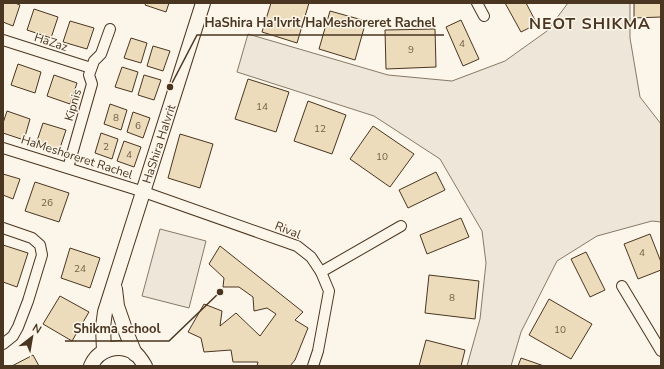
<svg xmlns="http://www.w3.org/2000/svg" width="664" height="369" viewBox="0 0 664 369" font-family="'Nunito Sans',sans-serif">
<style>
.green{fill:#ede6d9;stroke:#887966}
.building{fill:#ecdcbc;stroke:#4a3520}
.lines{fill:none;stroke-linecap:round;stroke-linejoin:round}
.street-casing{stroke:#4a3520;stroke-width:12}
.secondary-casing{stroke:#4a3520;stroke-width:16}
.street{stroke:#fbf6e9;stroke-width:10}
.secondary{stroke:#fbf6e9;stroke-width:14}
.labels{text-anchor:middle;stroke-width:3;stroke-linejoin:round;paint-order:stroke}
.number-label{font-size:10px;fill:#725f47}
.street-label{font-size:12px;fill:#4a3520;stroke:#fbf6e9}
.district-label{font-size:16px;font-weight:bold;letter-spacing:1px;fill:#4a3520;stroke:#fbf6e9}
.leader{fill:none;stroke:#4a3520;stroke-width:1.5}
.callout-dot{fill:#4a3520;stroke:#fbf6e9;stroke-width:1.5}
.callout-label{font-size:13px;text-anchor:middle;font-weight:bold;fill:#4a3520;stroke:#fbf6e9;stroke-width:3;stroke-linejoin:round;paint-order:stroke}
</style>
<rect width="100%" height="100%" fill="#fbf6e9"/>
<g class="green">
<polygon points="568,3 630,3 630,38 640,97 661,124 661,222 652,221 597,236 557,261 521,332 511,366 467,366 480,319 486,263 482,231 440,159 374,116 237,72 248,34 388,75 452,81 505,61 547,31"/>
<polygon points="160,229 206,241 189,308 142,296"/>
</g>
<g class="building">
<polygon points="3,3 15,3 20,5 13,26 3,22"/>
<polygon points="146,3 169,3 166,12 145,5"/>
<polygon points="271,3 309,3 297,43 262,32"/>
<polygon points="505,3 526,3 537,24 521,32"/>
<polygon points="634,3 661,3 661,17 634,18"/>
<polygon points="34,9 58,17 51,38 27,30"/>
<polygon points="330,11 366,21 355,60 319,49"/>
<polygon points="461,20 479,59 463,66 446,27"/>
<polygon points="70,21 94,28 87,49 63,42"/>
<polygon points="435,29 436,67 386,69 385,30"/>
<polygon points="131,38 147,43 141,63 124,58"/>
<polygon points="153,46 170,51 163,71 147,66"/>
<polygon points="18,64 41,72 35,93 11,85"/>
<polygon points="122,67 138,72 132,92 115,87"/>
<polygon points="54,75 77,83 70,104 47,96"/>
<polygon points="144,75 161,80 154,100 138,95"/>
<polygon points="248,79 289,92 276,132 235,119"/>
<polygon points="308,101 346,115 332,154 294,141"/>
<polygon points="110,104 127,110 121,130 104,124"/>
<polygon points="7,111 30,119 24,140 3,133 3,123"/>
<polygon points="133,112 150,118 143,138 127,132"/>
<polygon points="43,123 66,130 59,151 36,144"/>
<polygon points="373,126 414,154 390,187 350,159"/>
<polygon points="101,133 118,139 112,159 95,153"/>
<polygon points="180,134 213,144 200,188 168,178"/>
<polygon points="124,141 141,147 134,167 117,161"/>
<polygon points="436,172 445,190 408,208 399,190"/>
<polygon points="3,174 20,179 13,199 3,195"/>
<polygon points="35,182 69,193 59,222 25,211"/>
<polygon points="461,218 469,237 427,254 420,235"/>
<polygon points="650,234 661,262 661,270 638,279 624,244"/>
<polygon points="3,245 28,253 17,287 3,282"/>
<polygon points="220,246 303,312 295,320 308,328 295,360 290,366 257,366 258,362 233,362 231,350 204,352 201,338 188,332 204,304 222,311 220,326 236,313 260,336 276,314 267,308 254,311 253,297 239,287 223,287 224,278 209,264"/>
<polygon points="70,248 100,258 90,288 61,278"/>
<polygon points="586,252 605,290 590,297 571,259"/>
<polygon points="429,275 479,281 475,319 425,313"/>
<polygon points="60,296 89,312 72,341 43,324"/>
<polygon points="549,299 592,324 571,359 529,335"/>
<polygon points="426,340 465,350 461,366 419,366"/>
<polygon points="33,355 39,366 12,366"/>
<polygon points="521,358 544,366 518,366"/>
</g>
<g class="lines">
<defs>
<g id="street">
<polyline points="477,3 484,16"/>
<polyline points="3,40 91,68"/>
<polyline points="3,148 144,192 297,246 311,257 321,272 329,291 318,351 313,366"/>
<polyline points="68,168 92,84 89,75 94,61 101,54 110,29"/>
<polyline points="3,228 32,238 40,245 42,255 28,301 18,327 13,336 3,344"/>
<polyline points="321,272 401,226"/>
<polyline points="622,286 661,351"/>
</g>
<g id="secondary">
<polyline points="115,289 117,306 126,332 135,354"/>
<polyline points="104,351 103,327 105,312 203,3"/>
<path d="M91 366C98 349 119 343 135 353 139 356 142 361 145 366"/>
</g>
</defs>
<use href="#street" class="street-casing"/>
<use href="#secondary" class="secondary-casing"/>
<use href="#street" class="street"/>
<use href="#secondary" class="secondary"/>
</g>
<g class="labels">
<g class="number-label">
<text x="462" y="47">4</text>
<text x="411" y="53">9</text>
<text x="262" y="110">14</text>
<text x="116" y="121">8</text>
<text x="138" y="129">6</text>
<text x="320" y="132">12</text>
<text x="106" y="150">2</text>
<text x="129" y="158">4</text>
<text x="382" y="160">10</text>
<text x="47" y="206">26</text>
<text x="642" y="256">4</text>
<text x="80" y="272">24</text>
<text x="452" y="301">8</text>
<text x="560" y="333">10</text>
</g>
<g class="street-label">
<text transform="translate(51 42) rotate(18)" y="4">HaZaz</text>
<text transform="translate(73 105) rotate(-74)" y="4">Kipnis</text>
<text transform="translate(159 144) rotate(-72)" y="4">HaShira HaIvrit</text>
<text transform="translate(77 157) rotate(18)" y="4">HaMeshoreret Rachel</text>
<text transform="translate(288 230) rotate(22)" y="4">Rival</text>
</g>
<g class="district-label">
<text x="590" y="29">NEOT SHIKMA</text>
</g>
</g>
<path class="leader" d="M170 87L197 35H444M220 292L169 341H65"/>
<g class="callout-dot">
<circle cx="170" cy="87" r="4"/>
<circle cx="220" cy="292" r="4"/>
</g>
<g class="callout-label">
<text x="320" y="27">HaShira Ha'Ivrit/HaMeshoreret Rachel</text>
<text x="117" y="333">Shikma school</text>
</g>
<rect width="664" height="369" fill="none" stroke="#4a3520" stroke-width="8"/>
<g transform="translate(32 337) rotate(31)" stroke="#fbf6e9" stroke-width="3" paint-order="stroke">
<path d="M0-3L7 15L0 10L-7 15Z" fill="#4a3520"/>
<text y="-6" font-size="11" font-weight="bold" text-anchor="middle" fill="#4a3520">N</text>
</g>
</svg>
